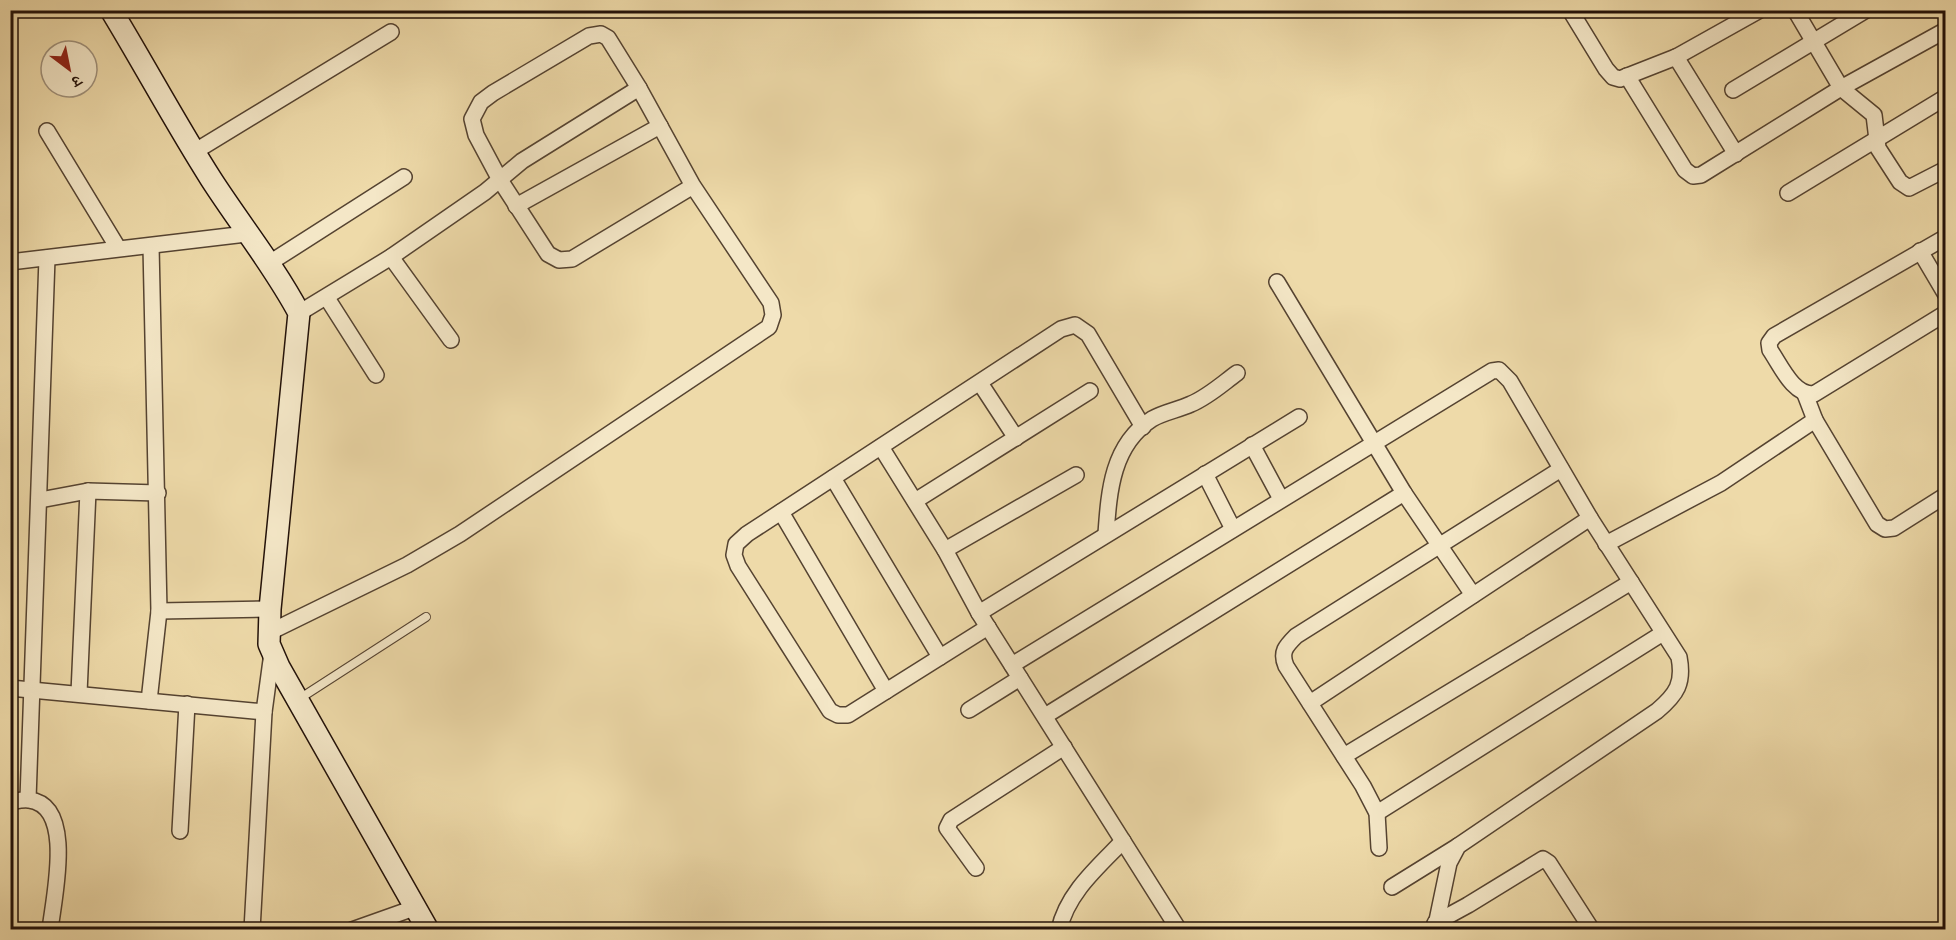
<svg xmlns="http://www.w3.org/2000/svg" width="1956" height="940" viewBox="0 0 1956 940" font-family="Alegreya,'Noto Serif Devanagari',serif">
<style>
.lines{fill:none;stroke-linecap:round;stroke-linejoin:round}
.lane-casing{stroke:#554331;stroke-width:10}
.street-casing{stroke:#554331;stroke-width:18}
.secondary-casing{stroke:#221109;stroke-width:24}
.lane{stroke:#f4e7c7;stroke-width:8}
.street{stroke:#f4e7c7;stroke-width:15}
.secondary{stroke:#f4e7c7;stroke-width:21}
</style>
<rect width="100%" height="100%" fill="#eedaa9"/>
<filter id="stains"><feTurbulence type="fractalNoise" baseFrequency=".00333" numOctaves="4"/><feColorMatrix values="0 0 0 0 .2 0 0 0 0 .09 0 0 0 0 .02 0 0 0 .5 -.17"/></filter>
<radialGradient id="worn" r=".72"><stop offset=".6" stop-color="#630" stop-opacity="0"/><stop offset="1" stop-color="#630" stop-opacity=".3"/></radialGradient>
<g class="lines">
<defs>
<polyline id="lane" points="299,699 426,617"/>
<g id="street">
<polyline points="1570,10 1606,69 1613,77 1620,79 1676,57 1760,10"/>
<polyline points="1795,10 1841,88 1874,115 1878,148 1900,182 1909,188 1946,169"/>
<polyline points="1676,57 1736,154"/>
<polyline points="1627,76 1685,170 1693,176 1701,175 1841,88 1946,30"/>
<polyline points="1733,90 1866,10"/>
<polyline points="47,131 118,248"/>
<polyline points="194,152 391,32"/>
<polyline points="1788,193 1946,97"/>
<polyline points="516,206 660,126"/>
<path d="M1946 237 1774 336 1769 343 1770 350C1781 366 1793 395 1814 394L1946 313"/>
<polyline points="1920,251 1946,295"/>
<polyline points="391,257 451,340"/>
<polyline points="10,262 246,234"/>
<polyline points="268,264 404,177"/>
<polyline points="1277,282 1404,493 1473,595"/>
<polyline points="327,298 376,375"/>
<polyline points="299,313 391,257 485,192 522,161 639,88"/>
<polyline points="980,383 1016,438"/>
<polyline points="1805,394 1815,420 1877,524 1885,529 1894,528 1946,495"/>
<polyline points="1252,445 1281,499"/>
<polyline points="881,447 945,550 979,613 1179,930"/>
<polyline points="1205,474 1233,529"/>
<polyline points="833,478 940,657"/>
<polyline points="40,500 88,491 158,493"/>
<polyline points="915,501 1090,391"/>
<polyline points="781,512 886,691"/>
<path d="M1106 534C1109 491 1112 445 1152 419 1164 412 1178 410 1191 404 1208 397 1222 384 1237 373"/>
<polyline points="1606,544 1721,483 1815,420"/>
<polyline points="945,550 1076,475"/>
<polyline points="159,611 270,609"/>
<polyline points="979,613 1299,417"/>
<polyline points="988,627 848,715 838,715 830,711 738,566 734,555 736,544 747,534 1061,329 1075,325 1088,334 1143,427"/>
<polyline points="268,633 407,565 460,534 769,327 773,315 771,303 693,186 639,88 608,38 601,34 589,36 493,93 481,102 472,119 476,135 500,180 548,254 559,260 572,259 693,186"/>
<path d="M1012 665 1492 371 1499 370 1510 381 1590 518 1679 657C1684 683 1677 694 1657 711L1458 846 1449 863 1435 930"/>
<polyline points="10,688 264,712"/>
<polyline points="79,693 88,491"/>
<polyline points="149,701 159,611 151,246"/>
<polyline points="1310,703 1590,518"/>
<polyline points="969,710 1020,678"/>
<polyline points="1045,716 1404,493"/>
<polyline points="1344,756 1631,582"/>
<polyline points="28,799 47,258"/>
<path d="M10 802C16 801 23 799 29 800 76 805 53 900 50 930"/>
<polyline points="1377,813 1663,633"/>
<polyline points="180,831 187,704"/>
<path d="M1379 848 1377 813 1363 786 1286 666C1280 652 1286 646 1296 636L1561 469"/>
<polyline points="976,868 947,828 951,820 1064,747"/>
<polyline points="1392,887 1458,846"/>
<polyline points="1435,923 1468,905 1543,859 1549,863 1592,930"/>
<polyline points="252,930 264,712 272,653"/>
<polyline points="352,930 414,908"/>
<path d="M1059 930C1067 893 1098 867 1123 841"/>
</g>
<path id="secondary" d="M111 10C145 66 176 124 211 179 240 224 274 266 299 313L270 609 269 644 279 667 428 930"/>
</defs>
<use href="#lane" class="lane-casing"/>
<use href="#street" class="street-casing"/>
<use href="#secondary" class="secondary-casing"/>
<use href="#lane" class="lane"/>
<use href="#street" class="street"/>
<use href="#secondary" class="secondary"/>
</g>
<rect width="1956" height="940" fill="none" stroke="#eedaa9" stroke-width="36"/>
<rect x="12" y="12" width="1932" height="916" fill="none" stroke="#221109" stroke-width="3"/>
<rect x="18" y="18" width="1920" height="904" fill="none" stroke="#221109" stroke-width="1.5"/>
<g transform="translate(69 69) rotate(148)"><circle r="28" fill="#f4e7c7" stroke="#a0917b" stroke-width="1.5"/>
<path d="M0-4.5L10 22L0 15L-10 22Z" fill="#8f2418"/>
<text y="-9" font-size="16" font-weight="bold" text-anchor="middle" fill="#221109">उ</text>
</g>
<rect width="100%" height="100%" filter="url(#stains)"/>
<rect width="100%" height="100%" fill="url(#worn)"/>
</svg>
